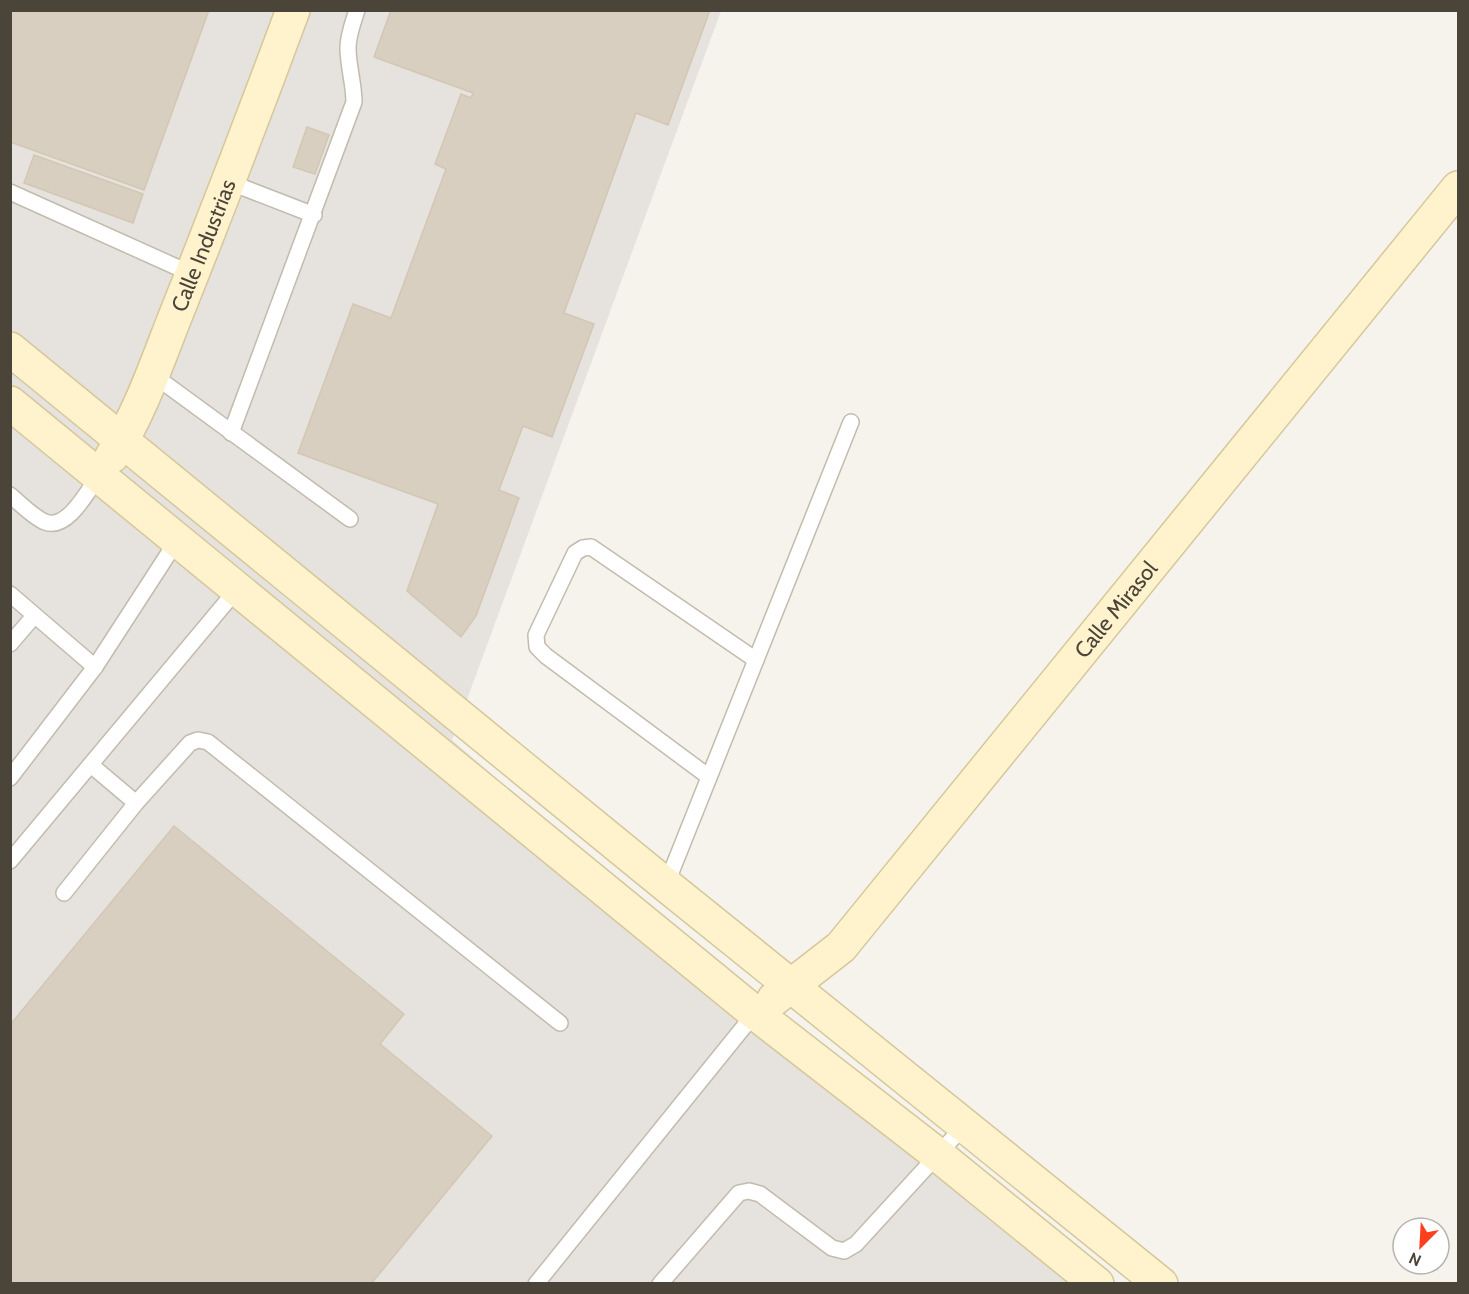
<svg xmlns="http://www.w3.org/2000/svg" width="1469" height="1294" viewBox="0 0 1469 1294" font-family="Cabin,sans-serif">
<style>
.industrial{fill:#e6e2dd}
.building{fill:#d8cfc1;stroke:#d3c7b4;stroke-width:1.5}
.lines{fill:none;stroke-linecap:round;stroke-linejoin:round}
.lane-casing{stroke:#c2bbae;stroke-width:18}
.secondary-casing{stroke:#d6c79b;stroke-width:36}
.lane{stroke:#fff;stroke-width:15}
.secondary{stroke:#fff3cd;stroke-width:33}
.labels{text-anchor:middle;stroke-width:4.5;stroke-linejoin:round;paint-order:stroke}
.street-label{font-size:22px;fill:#4b4439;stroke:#fff}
</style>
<rect width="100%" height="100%" fill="#f6f3ec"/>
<polygon class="industrial" points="10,11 721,11 452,740 1076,1283 11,1283"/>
<g class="building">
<polygon points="10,10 209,10 144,190 10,142"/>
<polygon points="391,10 710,10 668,125 636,113 564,313 594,324 552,437 523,426 499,490 519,498 476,616 461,637 407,591 438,504 298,453 353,304 391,318 446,169 435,164 461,94 471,98 473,93 374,57"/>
<polygon points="307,127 329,135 315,174 293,167"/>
<polygon points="34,155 143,194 133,223 24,183"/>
<polygon points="174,826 404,1014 380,1044 492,1136 371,1284 10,1284 10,1025"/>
</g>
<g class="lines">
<defs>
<g id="lane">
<polyline points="229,182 314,215"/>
<polyline points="10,192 192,274"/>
<polyline points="152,374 350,519"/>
<path d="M231 433 354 102C354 84 348 66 348 48 348 35 353 23 357 10"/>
<path d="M10 495C21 504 33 517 45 522 67 531 88 491 99 475"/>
<polyline points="10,594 95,667"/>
<polyline points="10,644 34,616"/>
<polyline points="91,765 136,803"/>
<polyline points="709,777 546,656 537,647 536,635 575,553 583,548 591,547 756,660"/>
<polyline points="10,778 95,667 178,539"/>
<polyline points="10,861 238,588"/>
<polyline points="666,885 851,422"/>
<polyline points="64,893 136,803 190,743 198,740 208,742 560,1023"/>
<polyline points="536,1284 755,1013"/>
<polyline points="660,1284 739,1193 749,1191 760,1194 832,1248 844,1251 856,1244 964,1126"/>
</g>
<g id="secondary">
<polyline points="10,349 666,885 1161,1284"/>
<polyline points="10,403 755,1013 938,1155 1097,1284"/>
<path id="s1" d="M112 456C141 413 159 356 179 307 218 209 256 110 293 10"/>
<path id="s2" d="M774 999 841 947 1458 188"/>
</g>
</defs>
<use href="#lane" class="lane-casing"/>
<use href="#secondary" class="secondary-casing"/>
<use href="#lane" class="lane"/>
<use href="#secondary" class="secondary"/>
</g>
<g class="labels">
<g class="street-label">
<text dy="8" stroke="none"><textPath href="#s1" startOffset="230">Calle Industrias</textPath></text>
<text dy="8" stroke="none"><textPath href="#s2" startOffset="520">Calle Mirasol</textPath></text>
</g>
</g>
<rect width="1469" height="1294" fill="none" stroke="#4b4439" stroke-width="24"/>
<g transform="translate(1421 1246) rotate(204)"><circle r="28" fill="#ffffff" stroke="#b7b4b0" stroke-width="1.5"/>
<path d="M0-4.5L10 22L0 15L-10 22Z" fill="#fc3f1d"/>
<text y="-9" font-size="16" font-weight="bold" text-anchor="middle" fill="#4b4439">N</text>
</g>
</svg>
